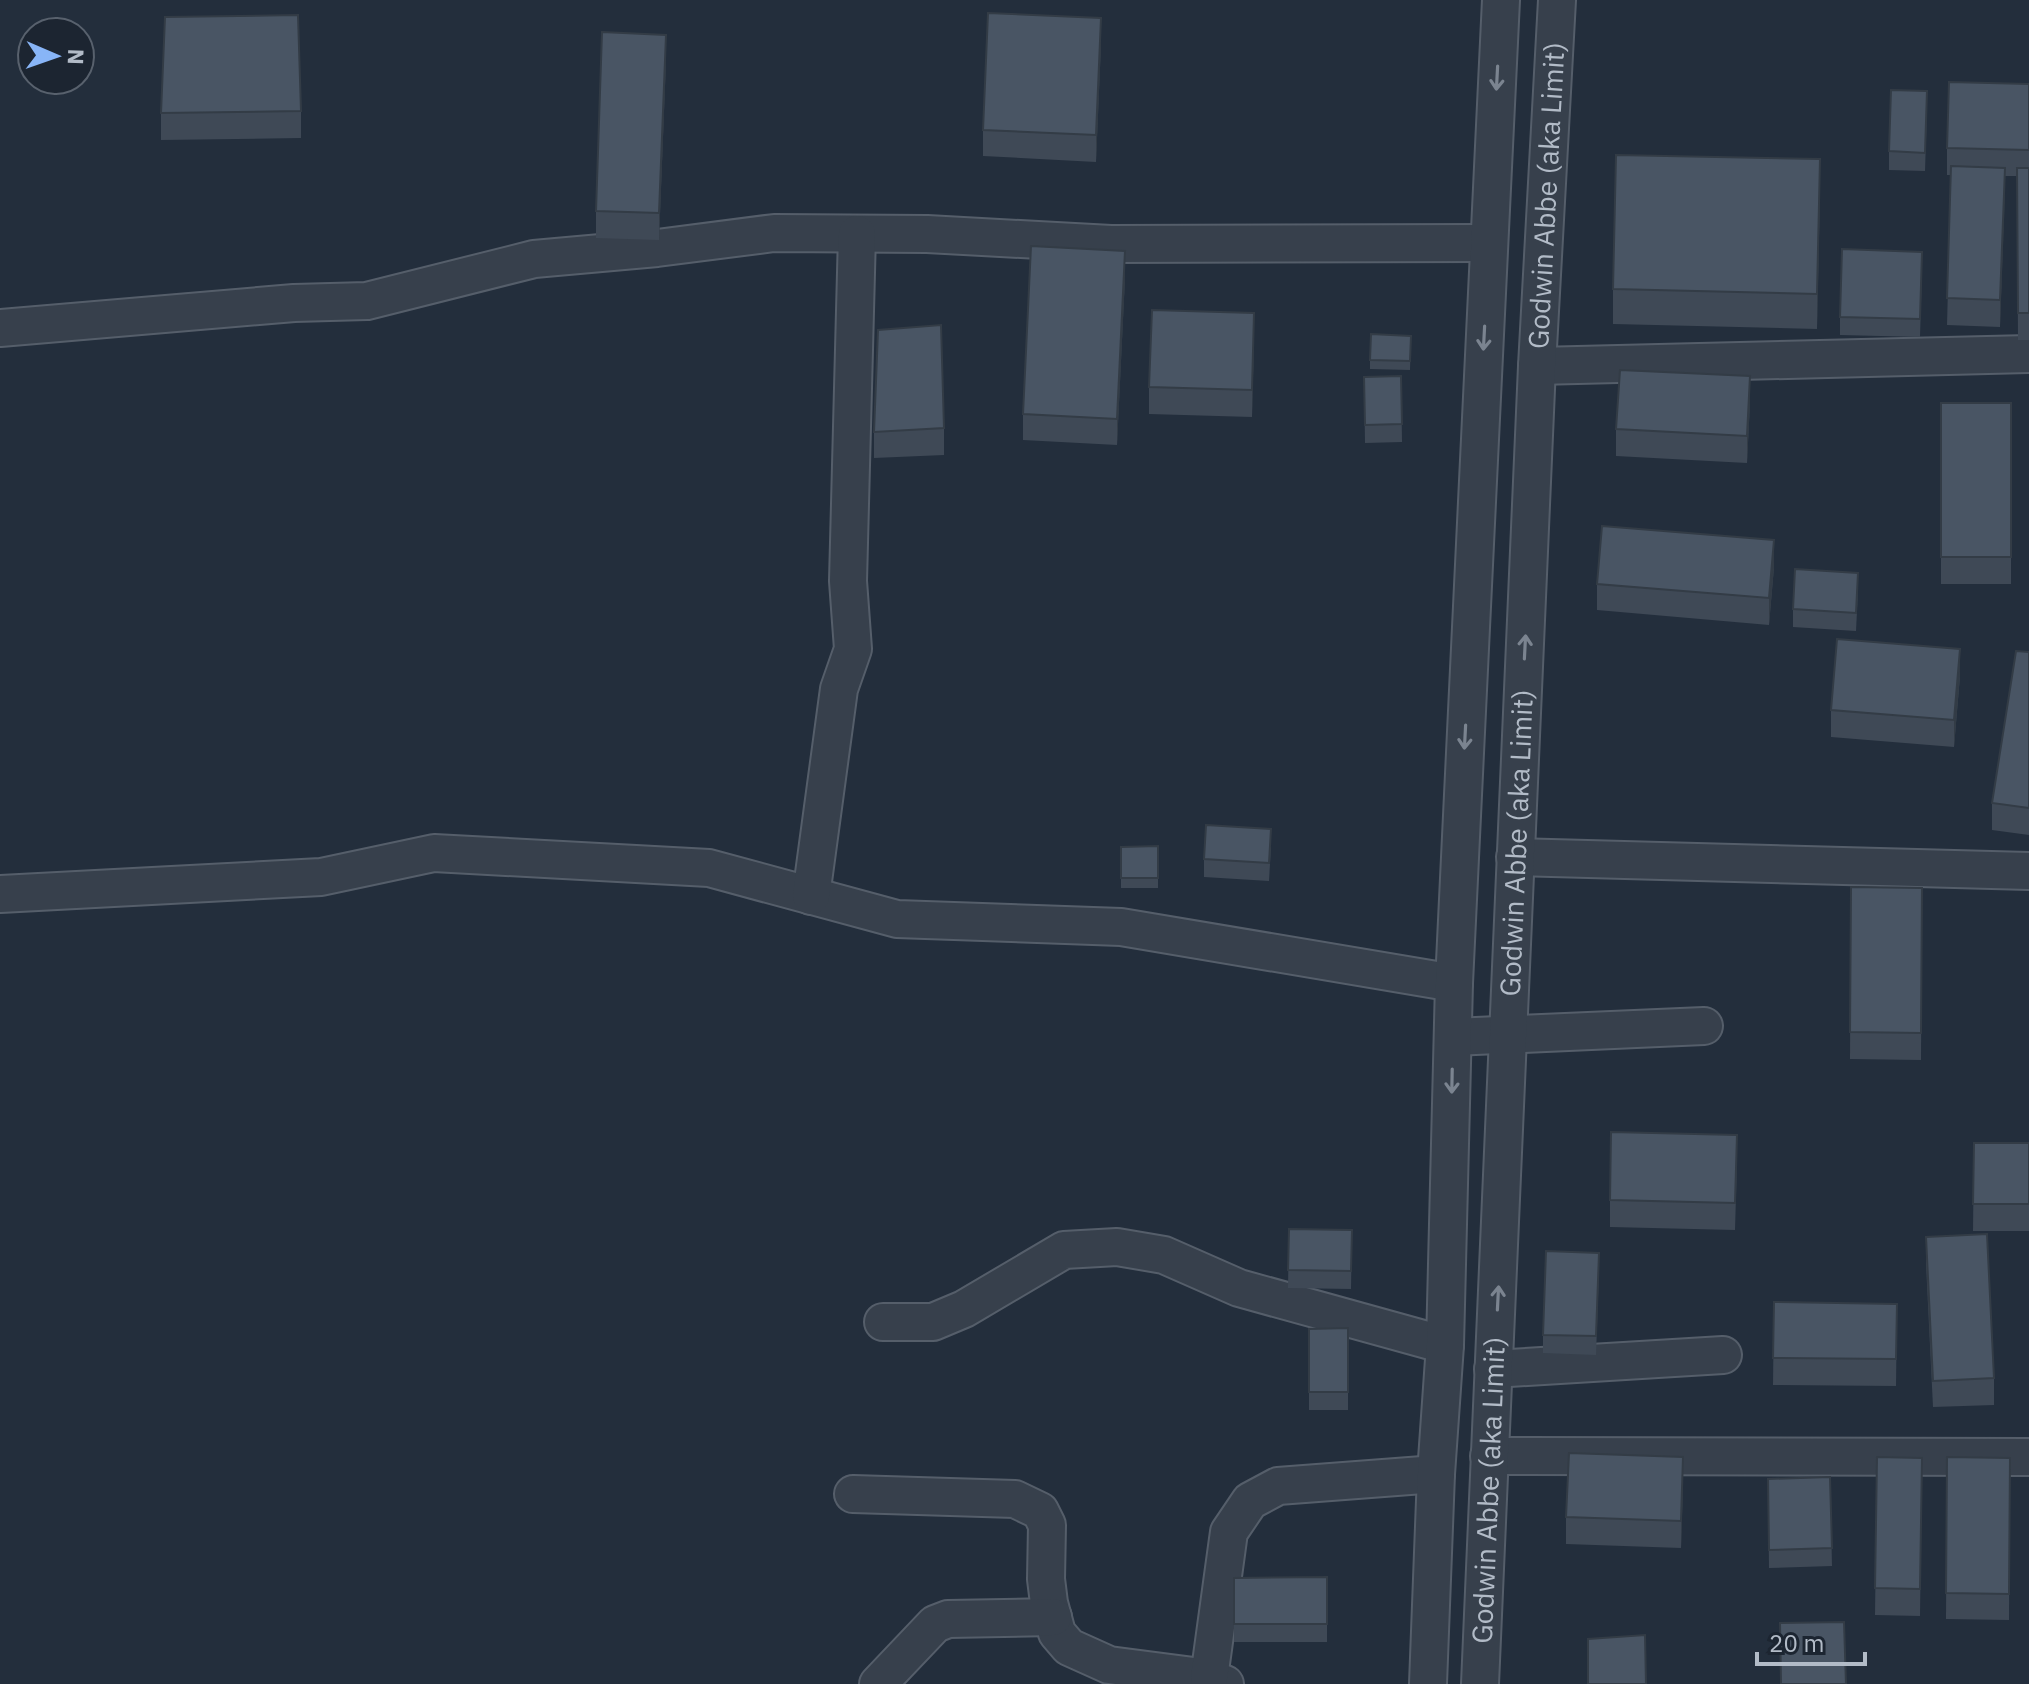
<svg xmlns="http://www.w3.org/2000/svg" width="2029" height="1684" viewBox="0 0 2029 1684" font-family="'IBM Plex Sans',sans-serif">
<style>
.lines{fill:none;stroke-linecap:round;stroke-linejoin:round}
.minor-casing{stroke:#555e6a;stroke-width:40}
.minor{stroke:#37404c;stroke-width:36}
.wall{fill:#3f4956}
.shaded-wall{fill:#333c46}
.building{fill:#495564;stroke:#333c46;stroke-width:2}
.oneway{stroke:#7b8490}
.labels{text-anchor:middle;stroke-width:6;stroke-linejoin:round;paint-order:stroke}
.street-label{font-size:28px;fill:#b2bbc7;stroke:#1c2531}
</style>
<rect width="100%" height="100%" fill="#232e3c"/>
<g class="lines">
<defs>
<g id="minor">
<polyline points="0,328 294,303 367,301 534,259 657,248 774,233 927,234 1111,244 1488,243"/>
<polyline points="1537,366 2029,354"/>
<polyline points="1515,857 2029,871"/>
<polyline points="0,894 321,877 434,853 709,868 897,919 1121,927 1454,983"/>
<polyline points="811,896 839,689 853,649 848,581 857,234"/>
<polyline points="1453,1037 1704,1026"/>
<polyline points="883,1322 933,1322 964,1309 1064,1250 1117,1247 1164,1255 1239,1288 1445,1345"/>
<polyline points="1493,1369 1723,1355"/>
<polyline points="1489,1456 2029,1457"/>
<polyline points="853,1494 1015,1499 1040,1511 1047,1525 1046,1579 1049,1603 1057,1633 1069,1647 1109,1665 1209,1678 1225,1684"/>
<polyline points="1209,1678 1229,1532 1250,1501 1278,1486 1436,1474"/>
<polyline points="878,1684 935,1624 948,1619 1053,1617"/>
<polyline points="1428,1684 1436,1474 1445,1345 1454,983 1501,0"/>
<path id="s1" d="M1480 1684 1537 366 1557 0"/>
</g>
</defs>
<use href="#minor" class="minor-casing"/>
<use href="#minor" class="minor"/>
</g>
<g class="wall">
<polygon points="1101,45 1096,162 983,156 983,130"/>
<polygon points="666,61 659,240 596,238 596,211"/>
<polygon points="2029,84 2029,340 2018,340 2017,176 2005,176 2000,327 1947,325 1951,175 1947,175 1947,148"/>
<polygon points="1927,110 1925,171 1889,170 1889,151"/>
<polygon points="301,111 301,138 161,140 161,113"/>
<polygon points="1820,194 1817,329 1613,324 1613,289"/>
<polygon points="1922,270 1920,337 1840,335 1840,317"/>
<polygon points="1125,278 1117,445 1023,440 1023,414"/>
<polygon points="1411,336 1410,370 1370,369 1370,360"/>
<polygon points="1254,340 1252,417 1149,414 1149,387"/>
<polygon points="1401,376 1402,442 1365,443 1364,377"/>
<polygon points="1750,403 1747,463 1616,456 1616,429"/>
<rect x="1941" y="403" width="70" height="181"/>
<polygon points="944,428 944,455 874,458 874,432"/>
<polygon points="1774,567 1769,625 1597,610 1597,584"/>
<polygon points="1858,591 1856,631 1793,627 1793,609"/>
<polygon points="2029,652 2029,835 1992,830 1992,803"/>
<polygon points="1960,676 1954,747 1831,737 1831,710"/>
<polygon points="1158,846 1158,888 1121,888 1121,847"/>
<polygon points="1271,847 1269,881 1204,877 1204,859"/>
<polygon points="1851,887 1922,888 1921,1060 1850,1059"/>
<polygon points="1974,1143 2029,1143 2029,1231 1973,1231"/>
<polygon points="1737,1162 1735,1230 1610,1227 1610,1200"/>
<polygon points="1289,1229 1352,1230 1351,1289 1288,1288"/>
<polygon points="1926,1237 1994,1378 1994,1405 1933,1407 1926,1264"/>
<polygon points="1599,1271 1596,1355 1543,1353 1543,1335"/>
<polygon points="1774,1302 1897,1304 1896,1386 1773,1385"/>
<polygon points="1348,1328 1348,1410 1309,1410 1309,1329"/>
<polygon points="1877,1457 1922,1458 1920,1616 1875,1615"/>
<polygon points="1947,1457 2010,1458 2009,1620 1946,1619"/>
<polygon points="1830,1477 1832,1566 1769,1568 1768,1479"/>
<polygon points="1683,1484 1681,1548 1566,1544 1566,1517"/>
<polygon points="1327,1577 1327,1642 1234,1642 1234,1578"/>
</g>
<g class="shaded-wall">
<polygon points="1101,18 1101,45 1096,162 1096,135"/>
<polygon points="666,35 666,61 659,240 659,213"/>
<polygon points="1820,159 1820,194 1817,329 1817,294"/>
<polygon points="2005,168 2005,195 2000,327 2000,300"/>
<polygon points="1125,251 1125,278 1117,445 1117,419"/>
<polygon points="1254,313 1254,340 1252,417 1252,390"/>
<polygon points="1750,376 1750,403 1747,463 1747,436"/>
<polygon points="1774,540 1774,567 1769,625 1769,598"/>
<polygon points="1960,649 1960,676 1954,747 1954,720"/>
<polygon points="1683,1457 1683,1484 1681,1548 1681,1521"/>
</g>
<g class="building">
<polygon points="988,13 1101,18 1096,135 983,130"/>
<polygon points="298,15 301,111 161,113 165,17"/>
<polygon points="602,32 666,35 659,213 596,211"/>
<polygon points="1949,82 2029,84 2029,150 1947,148"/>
<polygon points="1891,90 1927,91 1925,153 1889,151"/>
<polygon points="1616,155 1820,159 1817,294 1613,289"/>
<polygon points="1951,166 2005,168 2000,300 1947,298"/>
<polygon points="2017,168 2029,168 2029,313 2018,313"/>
<polygon points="1031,246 1125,251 1117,419 1023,414"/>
<polygon points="1842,249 1922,252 1920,319 1840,317"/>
<polygon points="1152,310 1254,313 1252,390 1149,387"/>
<polygon points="941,325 944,428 874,432 878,330"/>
<polygon points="1371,334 1411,336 1410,361 1370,360"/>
<polygon points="1620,370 1750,376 1747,436 1616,429"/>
<polygon points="1401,376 1402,424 1365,425 1364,377"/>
<rect x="1941" y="403" width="70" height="154"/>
<polygon points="1602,526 1774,540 1769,598 1597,584"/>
<polygon points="1795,569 1858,573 1856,613 1793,609"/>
<polygon points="1837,639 1960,649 1954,720 1831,710"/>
<polygon points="2016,651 2029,652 2029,808 1992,803"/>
<polygon points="1206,825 1271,829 1269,863 1204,859"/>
<polygon points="1158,846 1158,878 1121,878 1121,847"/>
<polygon points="1851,887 1922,888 1921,1033 1850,1032"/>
<polygon points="1611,1132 1737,1135 1735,1203 1610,1200"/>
<polygon points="1974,1143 2029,1143 2029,1204 1973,1204"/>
<polygon points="1289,1229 1352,1230 1351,1271 1288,1270"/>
<polygon points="1987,1234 1994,1378 1933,1381 1926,1237"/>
<polygon points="1546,1251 1599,1253 1596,1336 1543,1335"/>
<polygon points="1774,1302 1897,1304 1896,1359 1773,1358"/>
<polygon points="1348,1328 1348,1392 1309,1392 1309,1329"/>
<polygon points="1569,1453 1683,1457 1681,1521 1566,1517"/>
<polygon points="1877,1457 1922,1458 1920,1589 1875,1588"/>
<polygon points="1947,1457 2010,1458 2009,1594 1946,1593"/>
<polygon points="1830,1477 1832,1548 1769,1550 1768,1479"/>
<polygon points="1327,1577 1327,1624 1234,1624 1234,1578"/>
<polygon points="1844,1622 1846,1684 1781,1684 1780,1623"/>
<polygon points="1645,1635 1646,1684 1588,1684 1588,1639"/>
</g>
<defs><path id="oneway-shaft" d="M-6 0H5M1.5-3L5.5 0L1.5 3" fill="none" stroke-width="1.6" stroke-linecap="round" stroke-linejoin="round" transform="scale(2)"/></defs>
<g class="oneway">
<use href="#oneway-shaft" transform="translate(1497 78) rotate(93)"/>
<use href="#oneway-shaft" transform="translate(1484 338) rotate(93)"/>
<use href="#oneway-shaft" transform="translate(1525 647) rotate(-87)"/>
<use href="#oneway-shaft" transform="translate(1465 737) rotate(93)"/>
<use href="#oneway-shaft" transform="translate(1452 1081) rotate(91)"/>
<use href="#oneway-shaft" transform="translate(1498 1298) rotate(-87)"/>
</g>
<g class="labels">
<g class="street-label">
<text dy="10" stroke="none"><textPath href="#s1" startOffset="1490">Godwin Abbe (aka Limit)</textPath></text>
<text dy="10" stroke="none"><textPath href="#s1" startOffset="842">Godwin Abbe (aka Limit)</textPath></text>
<text dy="10" stroke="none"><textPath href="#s1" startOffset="194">Godwin Abbe (aka Limit)</textPath></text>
</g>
</g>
<g transform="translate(56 56) rotate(92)"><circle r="38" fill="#1c2531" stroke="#58616d" stroke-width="2"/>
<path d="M0-6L14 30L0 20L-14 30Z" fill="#88b5f7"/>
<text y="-12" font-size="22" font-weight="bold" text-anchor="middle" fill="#b2bbc7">N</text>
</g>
<path d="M1757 1652v12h108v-12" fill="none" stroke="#b2bbc7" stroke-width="4"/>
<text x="1769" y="1652" font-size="24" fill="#b2bbc7" stroke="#1c2531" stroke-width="6" paint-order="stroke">20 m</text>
</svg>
